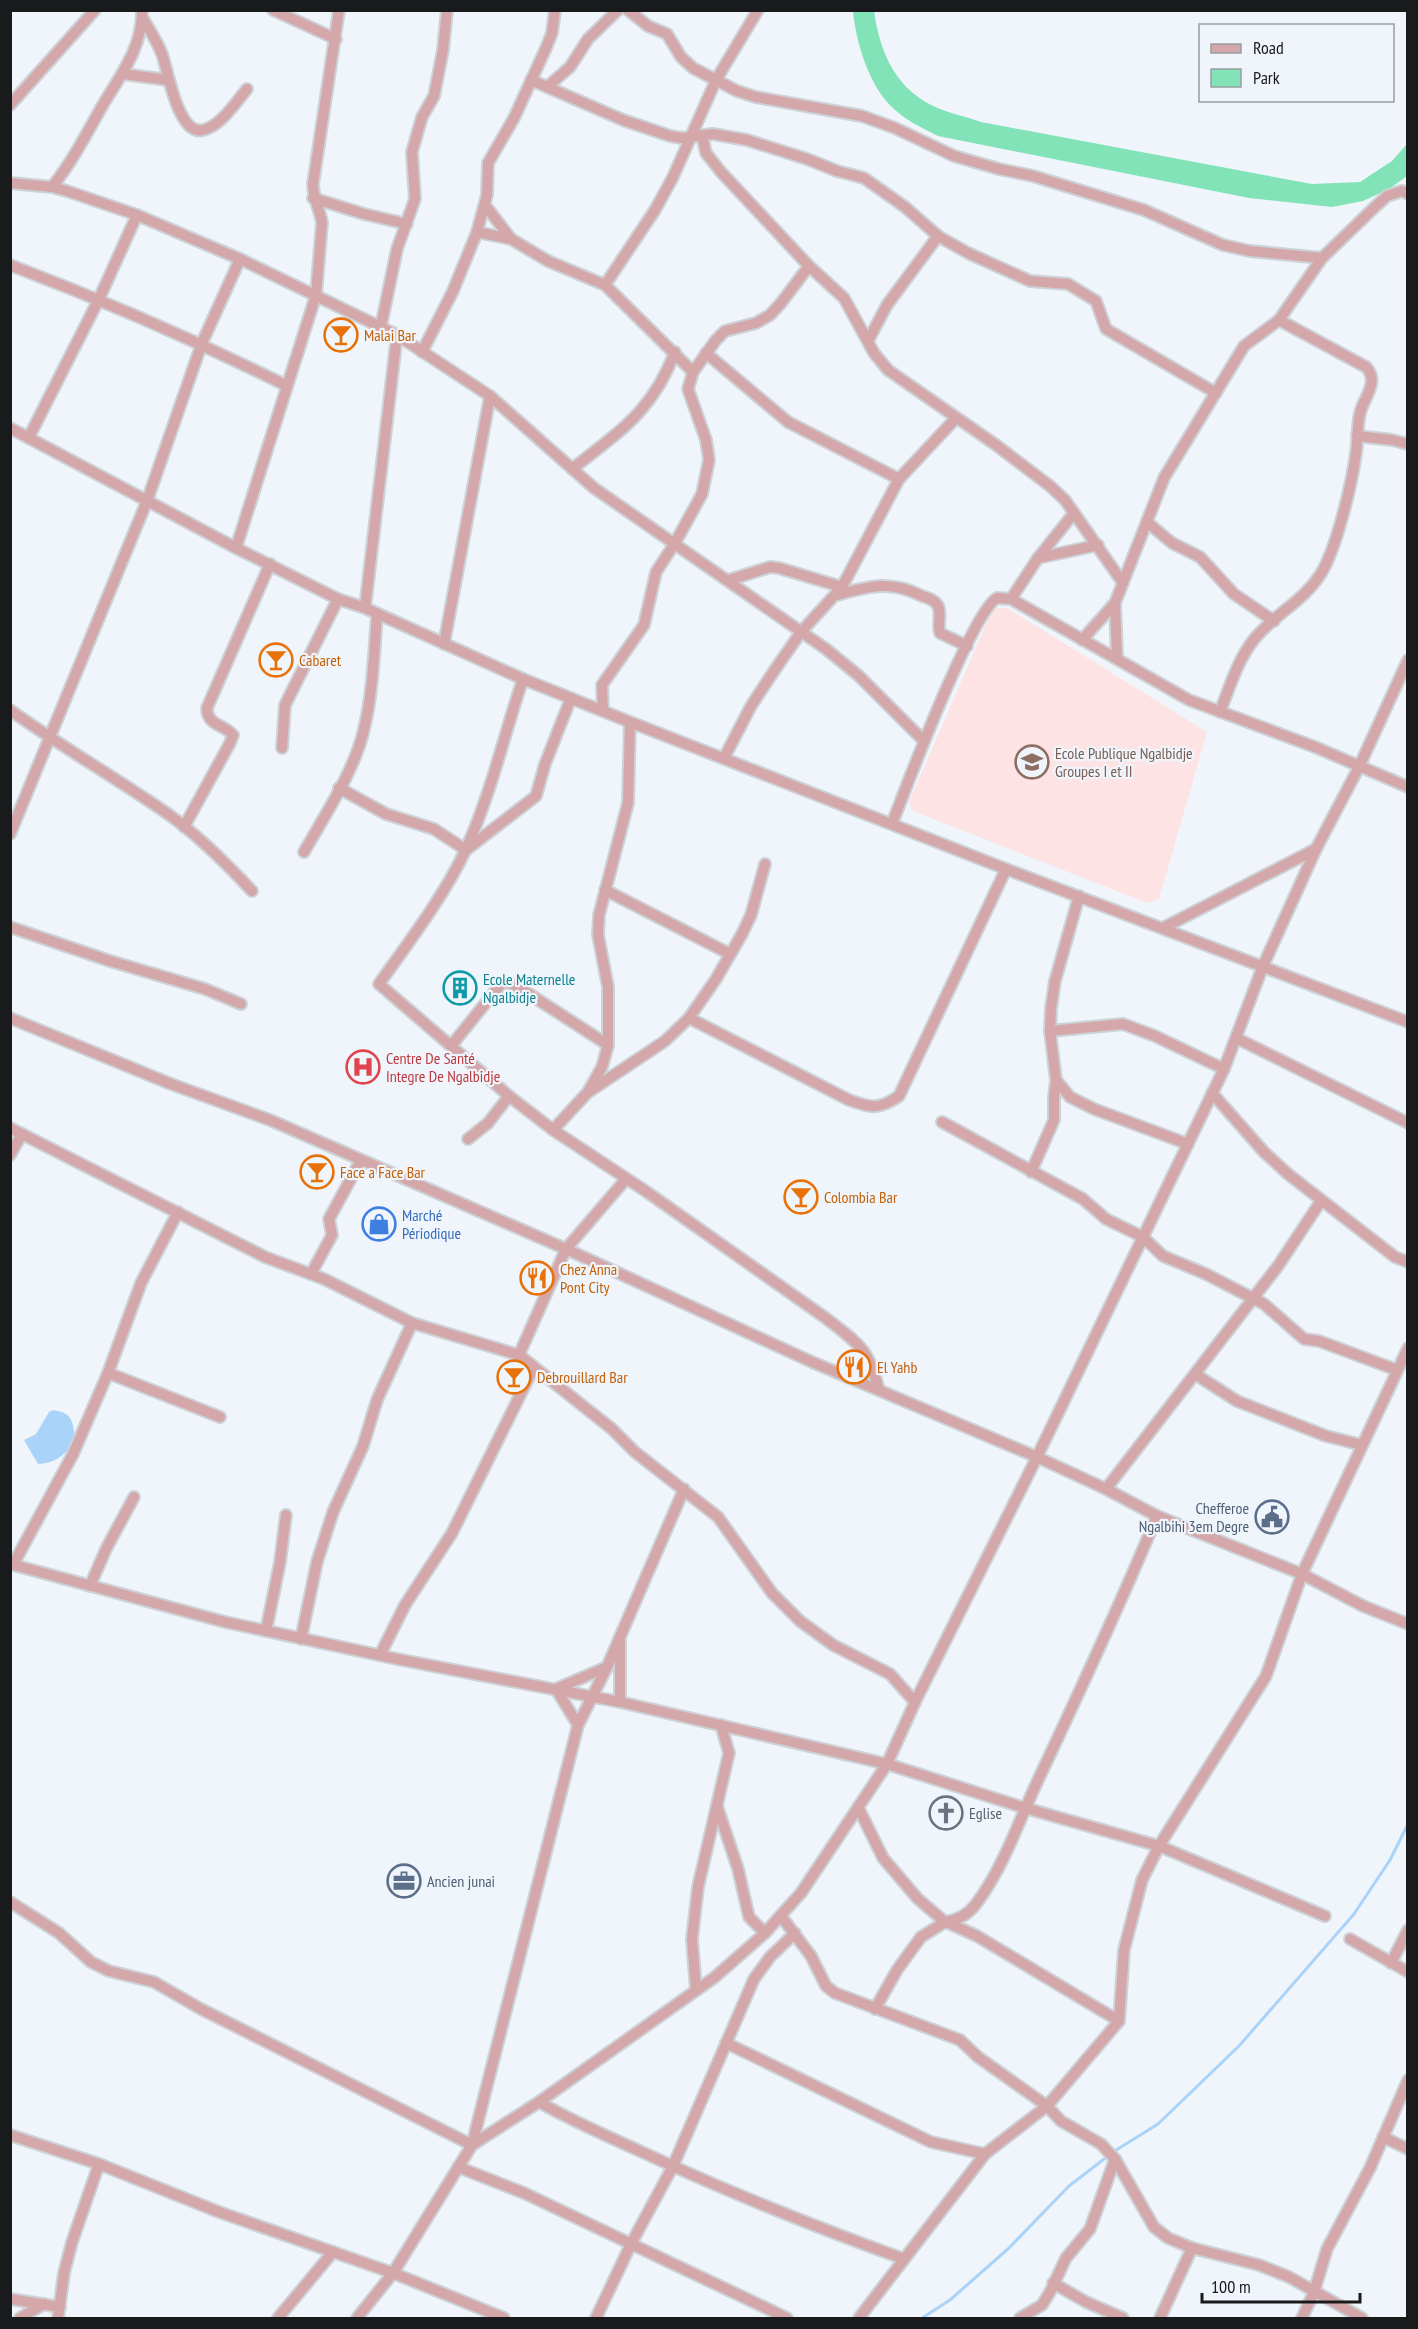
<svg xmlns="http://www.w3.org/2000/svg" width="1418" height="2329" viewBox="0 0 1418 2329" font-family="'PT Sans Narrow',sans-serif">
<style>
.education{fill:#fee3e4}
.green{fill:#82e3b8}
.water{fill:#a9d3f9}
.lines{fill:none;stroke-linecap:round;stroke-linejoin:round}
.stream{stroke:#a9d3f9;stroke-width:3}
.street-casing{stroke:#cdd2d7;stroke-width:14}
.street{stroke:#d4a8aa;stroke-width:10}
.labels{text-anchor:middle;stroke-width:4.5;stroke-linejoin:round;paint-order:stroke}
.food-label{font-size:16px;fill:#c56008;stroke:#eff5fb;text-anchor:start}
.education-label{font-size:16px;fill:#785e54;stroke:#eff5fb;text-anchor:start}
.culture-label{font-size:16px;fill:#0d838f;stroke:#eff5fb;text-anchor:start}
.health-label{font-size:16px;fill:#be3a42;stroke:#eff5fb;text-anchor:start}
.shop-label{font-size:16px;fill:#366cbe;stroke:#eff5fb;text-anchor:start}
.service-label{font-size:16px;fill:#4e5e75;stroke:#eff5fb;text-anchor:end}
.worship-label{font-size:16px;fill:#5b616d;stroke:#eff5fb;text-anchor:start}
</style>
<rect width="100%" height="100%" fill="#eff5fb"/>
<polygon class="education" points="993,608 1007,608 1207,732 1159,899 1147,903 913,811 909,802"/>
<path class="green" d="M853 11H874C880 54 897 92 940 109 953 114 967 117 981 122L1312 184 1360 182 1392 161 1407 144V176L1389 189 1363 201 1332 207 1249 198 938 136C922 128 907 121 894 109 869 87 856 42 853 11Z"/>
<path class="water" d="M53 1410C74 1413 72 1422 76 1441 66 1454 54 1464 38 1464L24 1440 36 1434 49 1412Z"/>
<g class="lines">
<g class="stream">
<polyline points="1113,2152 1158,2124 1239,2046 1354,1914 1390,1860 1408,1824"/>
<polyline points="922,2318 950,2300 1009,2248 1069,2186 1108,2156"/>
</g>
<defs>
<g id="street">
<polyline points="273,10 336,39"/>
<polyline points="628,10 648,26 667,34 681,57 693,68 737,91 756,97 862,116 895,128 954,156 999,169 1033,176 1144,210 1223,245 1250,251 1322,258"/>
<path d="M142 17C149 29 157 41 162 54 168 71 178 136 203 130 221 126 236 102 247 89"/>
<polyline points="123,74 168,80"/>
<polyline points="531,80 623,120 670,136 682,138 713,134 747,140 807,159 837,171 864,178 905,207 938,236 968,253 1030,281 1068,284 1096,301 1106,329 1216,393"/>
<polyline points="547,87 570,67 588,39 618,10"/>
<polyline points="10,105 95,10"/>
<polyline points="702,135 706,153 721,172 809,266 844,298 874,353 888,370 996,445 1050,486 1065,500 1123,583"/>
<polyline points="10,183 52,187 67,191 137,215 240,259 397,335 490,396 594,488 826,649 859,676 924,741"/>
<path d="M52 187C72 162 86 135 101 108 119 77 143 48 142 10"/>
<polyline points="313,198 364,214 407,224"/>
<polyline points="485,205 511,239"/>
<polyline points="477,232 511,239 548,261 605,285 693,372"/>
<path d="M10 265C105 301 197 341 287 386"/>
<polyline points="605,285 655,210 673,177 716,80 758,10"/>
<polyline points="381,326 397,249 415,199 412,152 422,117 434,96 443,50 447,10"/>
<polyline points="869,339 887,305 938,236"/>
<polyline points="422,352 453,291 477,232 487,195 488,163 514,118 546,48 552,33 555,10"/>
<polyline points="706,353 788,422 899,479"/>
<polyline points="10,428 236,548 338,599 365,608 523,679 630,722 1006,869 1408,1022"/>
<polyline points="1357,436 1392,440 1408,444"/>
<polyline points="29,437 99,299 137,215"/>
<path d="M572 469C620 431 652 412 675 352"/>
<polyline points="1147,522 1172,543 1200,557 1234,594 1274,621"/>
<path d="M236 548 316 295 322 222C319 208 313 198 313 184L339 10"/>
<polyline points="1038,558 1098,545"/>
<polyline points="729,580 770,567 779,568 842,587"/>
<path d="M837 595C870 586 890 580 922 596 928 598 935 600 938 606 942 614 937 625 940 633L967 646"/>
<polyline points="1011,599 1038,558 1074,513"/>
<polyline points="1115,603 1117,658"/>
<polyline points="365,608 397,335"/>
<polyline points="1082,640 1115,603 1164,478 1244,346 1279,320 1322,258 1377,205 1387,196 1402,191 1408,194"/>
<polyline points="444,644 490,396"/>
<path d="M523 679C504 735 491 794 466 849 445 895 408 943 379 984L509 1096 553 1130 647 1192 827 1319C860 1345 868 1348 879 1390"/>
<path d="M10 710C62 747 116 778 168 814 199 836 226 863 252 891"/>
<polyline points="603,711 602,685 644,625 656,572 675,543 702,494 709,460 706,440 688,389 693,372 716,340 725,331 756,323 770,315 781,303 809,266"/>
<path d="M1220 712C1229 689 1237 662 1252 642 1271 616 1302 603 1320 575 1336 551 1352 483 1356 453 1358 440 1357 426 1360 413 1364 397 1380 382 1366 367L1279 320"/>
<polyline points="282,748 285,705 338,599"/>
<polyline points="724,758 751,706 772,674 801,632 842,587 899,479 956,418"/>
<polyline points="339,788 386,814 434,829 466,850 536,796 545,764 571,698"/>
<path d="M892 824C906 787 972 612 997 598L1011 599 1189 700 1315 747 1408 787"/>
<path d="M184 827 230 743 233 735C224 724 207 726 207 708L270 564"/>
<polyline points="10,834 147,501 202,343 240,259"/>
<path d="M304 852C325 815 355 770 364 729 373 692 374 653 377 615"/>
<polyline points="605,890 730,954"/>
<polyline points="10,927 110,961 205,989 241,1004"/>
<polyline points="1163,928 1316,849"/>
<polyline points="10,1018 171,1084 270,1120 566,1249 812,1362 1037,1457 1106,1489 1157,1516 1302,1574 1363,1606 1408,1624"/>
<path d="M689 1018 849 1100C871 1108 879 1110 899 1096L1006 869"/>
<polyline points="1050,1031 1123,1024 1155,1036 1224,1069"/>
<polyline points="1236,1038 1408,1123"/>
<polyline points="451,1046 501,984 507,982 520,988 608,1045"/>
<polyline points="1056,1080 1070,1097 1094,1109 1188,1144"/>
<polyline points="590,1091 665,1041 689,1018 716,979 742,934 751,915 765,864"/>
<polyline points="1212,1093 1264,1152 1288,1174 1395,1257 1408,1262"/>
<polyline points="942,1122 1083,1199 1106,1219 1143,1237 1163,1256 1206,1274 1264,1304 1304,1339 1319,1341 1397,1370"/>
<polyline points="10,1128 265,1257 324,1279 412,1323 519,1355 566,1249 626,1179"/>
<polyline points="553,1130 588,1092 602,1067 608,1045 608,987 598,935 599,915 628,803 630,722"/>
<polyline points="468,1139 488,1123 509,1096"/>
<polyline points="10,1155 22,1134"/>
<polyline points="1031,1172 1054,1120 1054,1097 1056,1080 1050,1031 1051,1008 1055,981 1079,896"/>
<polyline points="311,1274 332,1235 329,1219 361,1160"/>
<polyline points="519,1355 612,1429 635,1452 718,1517 772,1593 800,1621 833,1645 890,1674 915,1702"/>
<polyline points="108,1373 220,1417"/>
<polyline points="1195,1374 1237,1401 1326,1436 1362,1445"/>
<polyline points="1106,1489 1278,1266 1321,1201"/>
<polyline points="10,1564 225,1622 397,1659 620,1702 887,1764 1025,1808 1159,1846 1325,1916"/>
<polyline points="13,1565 73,1454 108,1373 141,1283 178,1212"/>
<polyline points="90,1586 106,1549 134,1497"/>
<polyline points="266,1631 280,1562 286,1515"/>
<polyline points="301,1639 317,1562 333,1512 363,1446 377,1400 412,1323"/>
<polyline points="380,1655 405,1605 452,1533 534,1367"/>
<polyline points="620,1702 620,1642"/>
<polyline points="578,1725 607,1667 684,1489"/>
<polyline points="717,1806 738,1869 749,1917 765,1933"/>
<polyline points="858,1807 883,1858 918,1899 945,1922 921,1937 897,1970 875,2009"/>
<polyline points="10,1902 59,1933 91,1962 109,1971 154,1982 201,2009 472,2145 578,1725 556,1689 607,1667"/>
<polyline points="781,1916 811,1956 826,1986 835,1993 960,2040 978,2057 1047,2106 1061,2121 1101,2144 1115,2159 1154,2227 1168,2238 1192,2248 1259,2265 1289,2277 1362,2318"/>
<path d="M945 1922C958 1920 968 1915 976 1904 1004 1867 1019 1820 1039 1778 1080 1691 1120 1605 1157 1516"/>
<polyline points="946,1922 977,1936 1119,2021"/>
<polyline points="1350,1939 1408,1972"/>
<polyline points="1391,1963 1408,1930"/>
<polyline points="696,1990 692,1939 698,1887 729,1753 721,1725"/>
<polyline points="726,2043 931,2142 985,2154"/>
<path d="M539 2102C572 2121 607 2136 642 2152 728 2192 815 2227 904 2259"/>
<polyline points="10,2135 99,2164 219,2212 393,2273 504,2318"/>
<polyline points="1383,2137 1408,2149"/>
<polyline points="458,2167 524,2193 787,2318"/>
<polyline points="1053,2283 1086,2302 1123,2318"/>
<polyline points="10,2299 60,2307"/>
<polyline points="20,2318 44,2304"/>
<polyline points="58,2318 64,2273 72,2242 99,2164"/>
<polyline points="278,2318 333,2252"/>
<polyline points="357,2318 393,2273 472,2145 539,2102 715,1977 765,1933 801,1893 887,1764 915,1702 1037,1457 1224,1069 1263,966 1316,849 1359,767 1408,660"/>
<polyline points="596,2318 631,2244 673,2166 754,1979 770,1957 795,1933"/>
<polyline points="859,2318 985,2154 1047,2106 1119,2021 1124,1950 1142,1880 1159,1846 1266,1676 1302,1574 1408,1348"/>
<polyline points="1020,2318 1042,2305 1050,2292 1066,2258 1090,2229 1115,2159"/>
<polyline points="1160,2318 1192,2248"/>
<polyline points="1302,2318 1314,2292 1327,2249 1370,2168 1408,2080"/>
</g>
</defs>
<use href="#street" class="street-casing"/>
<use href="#street" class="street"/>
</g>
<defs>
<symbol id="bar-ring" viewBox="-11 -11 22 22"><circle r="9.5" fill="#eff5fb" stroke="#e8710a" stroke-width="1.5"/><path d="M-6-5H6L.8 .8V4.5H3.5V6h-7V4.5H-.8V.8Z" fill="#e8710a"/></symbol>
<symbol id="school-ring" viewBox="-11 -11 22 22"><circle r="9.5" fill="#eff5fb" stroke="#8d6e63" stroke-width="1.5"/><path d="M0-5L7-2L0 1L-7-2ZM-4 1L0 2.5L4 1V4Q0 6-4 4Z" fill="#8d6e63"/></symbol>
<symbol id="building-ring" viewBox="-11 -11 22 22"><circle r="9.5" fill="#eff5fb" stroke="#0f9aa8" stroke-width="1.5"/><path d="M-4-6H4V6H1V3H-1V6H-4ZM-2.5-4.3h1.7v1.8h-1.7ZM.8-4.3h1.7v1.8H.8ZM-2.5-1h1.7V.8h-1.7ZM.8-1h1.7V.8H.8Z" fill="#0f9aa8"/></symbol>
<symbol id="hospital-ring" viewBox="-11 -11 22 22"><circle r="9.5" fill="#eff5fb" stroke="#e0444e" stroke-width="1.5"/><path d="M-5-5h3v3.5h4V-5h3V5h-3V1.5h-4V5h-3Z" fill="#e0444e"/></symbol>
<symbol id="shop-ring" viewBox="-11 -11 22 22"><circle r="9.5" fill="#eff5fb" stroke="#3f7fe0" stroke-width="1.5"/><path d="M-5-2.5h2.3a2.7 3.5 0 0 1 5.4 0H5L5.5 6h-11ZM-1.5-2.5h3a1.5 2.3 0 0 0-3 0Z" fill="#3f7fe0"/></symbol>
<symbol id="restaurant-ring" viewBox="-11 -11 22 22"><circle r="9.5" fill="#eff5fb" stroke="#e8710a" stroke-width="1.5"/><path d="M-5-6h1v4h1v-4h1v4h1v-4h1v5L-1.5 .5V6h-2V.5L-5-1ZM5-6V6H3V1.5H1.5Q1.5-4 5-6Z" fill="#e8710a"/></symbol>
<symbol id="civic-ring" viewBox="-11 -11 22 22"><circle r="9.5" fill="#eff5fb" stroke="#5c6f8a" stroke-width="1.5"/><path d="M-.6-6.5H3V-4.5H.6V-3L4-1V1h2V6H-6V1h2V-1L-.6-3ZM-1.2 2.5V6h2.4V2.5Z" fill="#5c6f8a"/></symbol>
<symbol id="church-ring" viewBox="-11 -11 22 22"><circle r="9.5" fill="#eff5fb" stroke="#6b7280" stroke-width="1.5"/><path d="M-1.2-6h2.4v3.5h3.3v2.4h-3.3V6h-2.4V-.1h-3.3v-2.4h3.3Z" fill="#6b7280"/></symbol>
<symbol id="office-ring" viewBox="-11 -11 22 22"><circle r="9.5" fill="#eff5fb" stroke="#5c6f8a" stroke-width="1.5"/><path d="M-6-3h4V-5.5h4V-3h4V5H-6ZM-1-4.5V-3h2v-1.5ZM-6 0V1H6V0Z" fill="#5c6f8a"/></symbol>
</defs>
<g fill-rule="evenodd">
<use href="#bar-ring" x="322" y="316" width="38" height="38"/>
<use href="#bar-ring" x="257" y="641" width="38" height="38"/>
<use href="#school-ring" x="1013" y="743" width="38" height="38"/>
<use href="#building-ring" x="441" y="969" width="38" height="38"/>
<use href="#hospital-ring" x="344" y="1048" width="38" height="38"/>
<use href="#bar-ring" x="298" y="1153" width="38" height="38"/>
<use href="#bar-ring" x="782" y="1178" width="38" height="38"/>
<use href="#shop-ring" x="360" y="1205" width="38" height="38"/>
<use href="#restaurant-ring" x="518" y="1259" width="38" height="38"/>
<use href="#restaurant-ring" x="835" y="1348" width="38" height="38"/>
<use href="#bar-ring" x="495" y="1358" width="38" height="38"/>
<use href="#civic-ring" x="1253" y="1498" width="38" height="38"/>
<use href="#church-ring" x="927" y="1794" width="38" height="38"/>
<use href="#office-ring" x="385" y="1862" width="38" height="38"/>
</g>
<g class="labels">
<g class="food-label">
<text x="364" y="341">Malai Bar</text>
<text x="299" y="666">Cabaret</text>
<text x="340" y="1178">Face a Face Bar</text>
<text x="824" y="1203">Colombia Bar</text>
<text x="560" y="1275">Chez Anna<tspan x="560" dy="18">Pont City</tspan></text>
<text x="877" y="1373">El Yahb</text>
<text x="537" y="1383">Debrouillard Bar</text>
</g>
<g class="education-label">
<text x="1055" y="759">Ecole Publique Ngalbidje<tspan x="1055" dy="18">Groupes I et II</tspan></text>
</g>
<g class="culture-label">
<text x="483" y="985">Ecole Maternelle<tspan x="483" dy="18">Ngalbidje</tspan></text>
</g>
<g class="health-label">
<text x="386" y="1064">Centre De Santé<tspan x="386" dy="18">Integre De Ngalbidje</tspan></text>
</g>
<g class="shop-label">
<text x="402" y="1221">Marché<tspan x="402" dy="18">Périodique</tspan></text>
</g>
<g class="service-label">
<text x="1249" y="1514">Chefferoe<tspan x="1249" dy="18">Ngalbihi 3em Degre</tspan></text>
<text x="427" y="1887" text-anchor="start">Ancien junai</text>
</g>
<g class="worship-label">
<text x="969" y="1819">Eglise</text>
</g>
</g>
<rect width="1418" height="2329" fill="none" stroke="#181a1c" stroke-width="24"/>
<rect x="1199" y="24" width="195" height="78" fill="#eff5fb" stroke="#999da2" stroke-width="1.5"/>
<rect x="1211" y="44" width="30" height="9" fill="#d4a8aa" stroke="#999da2" stroke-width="1.5"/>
<text x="1253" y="54" font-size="18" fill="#181a1c">Road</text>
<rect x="1211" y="69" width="30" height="18" fill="#82e3b8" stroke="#999da2" stroke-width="1.5"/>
<text x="1253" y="84" font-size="18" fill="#181a1c">Park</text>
<path d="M1202 2293v9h158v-9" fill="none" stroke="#181a1c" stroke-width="3"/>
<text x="1211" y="2293" font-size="18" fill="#181a1c" stroke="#eff5fb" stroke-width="4.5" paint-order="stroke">100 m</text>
</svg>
